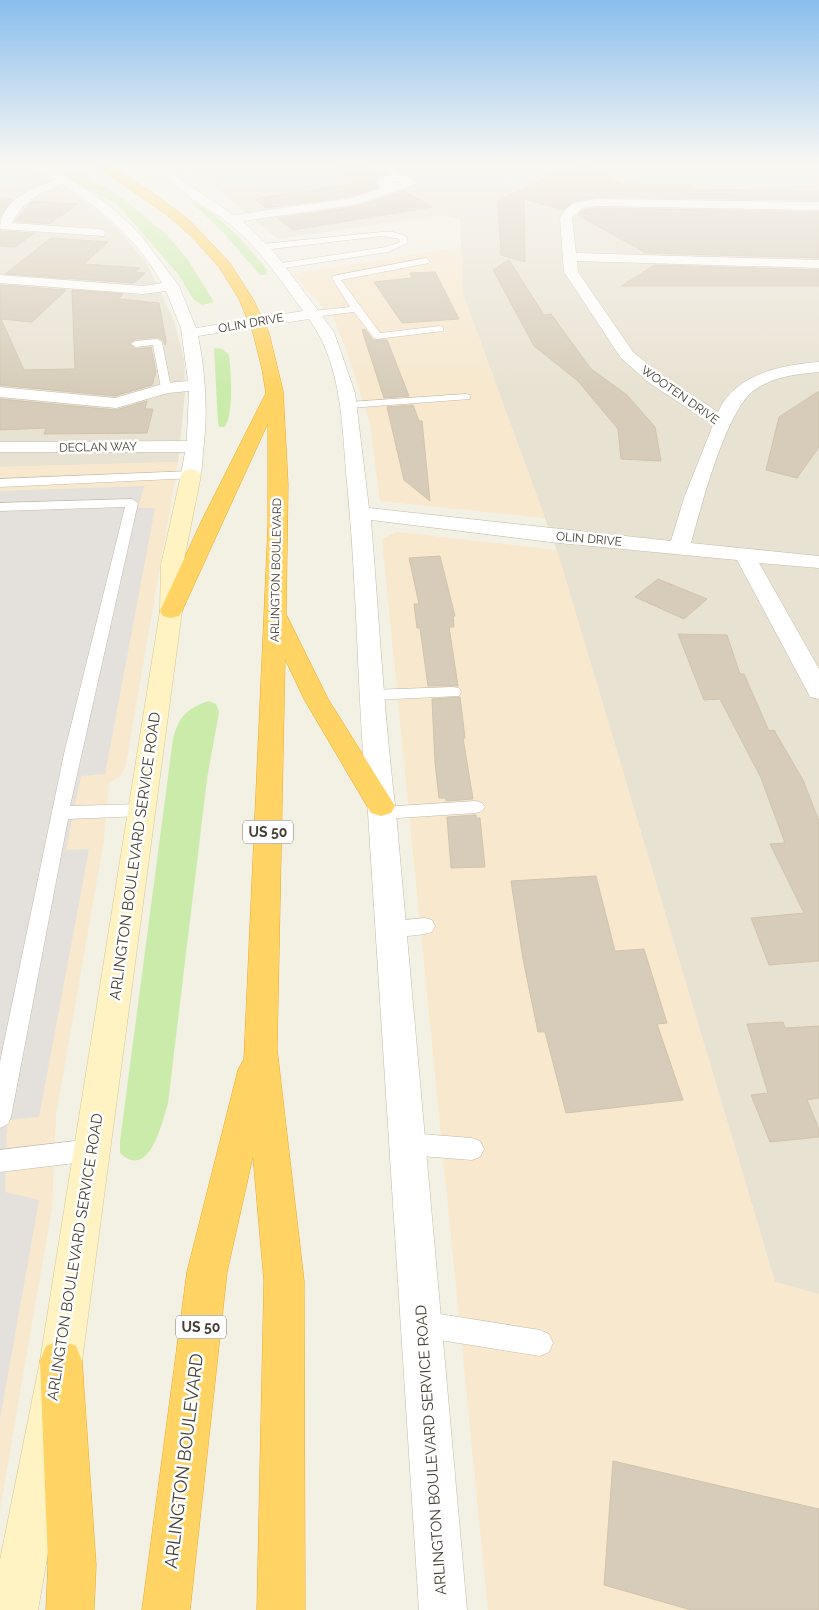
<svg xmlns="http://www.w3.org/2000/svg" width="819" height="1610" viewBox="0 0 819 1610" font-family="Raleway,sans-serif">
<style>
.residential{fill:#e8e2d2}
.commercial{fill:#f7e8ce}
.green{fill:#caebaa}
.parking{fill:#e4e1dd}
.building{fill:#d6ccb9;stroke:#d1c4ac}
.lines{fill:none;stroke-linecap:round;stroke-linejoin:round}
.lane-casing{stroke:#c2bba9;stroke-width:1}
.street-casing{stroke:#c2bba9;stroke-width:1}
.secondary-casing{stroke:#d6c791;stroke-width:1}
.highway-casing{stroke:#e7ab2b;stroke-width:1}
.lane{fill:#fff;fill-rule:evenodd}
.street{fill:#fff;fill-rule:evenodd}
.secondary{fill:#fff3c3;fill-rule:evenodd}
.highway{fill:#ffd364;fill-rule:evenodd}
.labels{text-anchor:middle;stroke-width:5;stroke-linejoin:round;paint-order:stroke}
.far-street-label{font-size:12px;fill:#464034;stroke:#fff}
.shield{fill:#fff;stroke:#7e7971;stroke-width:1}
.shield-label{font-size:14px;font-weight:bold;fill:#464034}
.street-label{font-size:15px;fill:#464034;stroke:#fff}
.near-street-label{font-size:18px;fill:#464034;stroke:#fff}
</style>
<rect width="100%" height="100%" fill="#f3f0e4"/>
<g class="residential">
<polygon points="0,164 25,164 60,188 67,189 92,207 122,233 147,264 174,321 184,359 185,393 178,462 0,467"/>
<polygon points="186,164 819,164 819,1294 775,1282 558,554 463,294 460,219 442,215 278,239"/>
</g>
<g class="commercial">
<polygon points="461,247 463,294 545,518 380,501 370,423 346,349 334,320 293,274"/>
<polygon points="178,462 125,769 119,777 109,783 104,839 56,1115 52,1207 0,1509 0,467"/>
<polygon points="397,532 557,550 775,1282 819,1294 819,1610 488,1610 382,539"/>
</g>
<g class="green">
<polygon points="49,164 67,164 124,199 169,237 188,260 214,302 202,305 194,300 178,274 116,203 86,189"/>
<path d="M192 203C214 207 253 252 267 270L266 275H260L221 230Z"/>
<path d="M214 348 222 349 229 355C231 369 234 419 224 427H219L218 423Z"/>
<path d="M209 701 216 704 219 712 207 779 168 1103C162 1122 150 1181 120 1153V1141L173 739C178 718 187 708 209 701Z"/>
</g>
<polygon class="parking" points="144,486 138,508 155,508 105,774 81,776 66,850 89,849 39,1117 7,1120 5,1192 39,1200 0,1419 0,491"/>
<g class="building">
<polygon points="338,164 359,164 380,177 374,182 379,187 352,196 266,208 255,199 356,183"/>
<polygon points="587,166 621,184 691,185 693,189 819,191 819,200 596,197 574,201 563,210 524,199 525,262 501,255 498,200 566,169"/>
<polygon points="404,191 432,207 293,230 278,218 355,207"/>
<polygon points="0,198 14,199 0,218"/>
<polygon points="33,201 78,204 49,224 15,221"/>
<polygon points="596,208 819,212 819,258 646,253 578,215 583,210"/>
<polygon points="0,231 35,233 15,247 0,246"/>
<polygon points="51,238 108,242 84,264 140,268 135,272 145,273 134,283 5,274"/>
<polygon points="509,260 544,315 551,314 591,369 627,395 655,427 661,461 621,459 618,429 578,381 534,346 493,270"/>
<polygon points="655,265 819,270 819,286 621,286"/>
<polygon points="435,272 459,319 402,323 374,282 412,278 410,273"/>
<polygon points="0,285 66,290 32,322 1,319 24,370 75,369 72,290 123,294 118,299 159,303 166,341 165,345 163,340 157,337 136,339 129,343 136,349 151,347 156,372 152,385 115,396 0,385"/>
<polygon points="365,329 373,340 387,340 409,396 384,398 362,330"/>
<polygon points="819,391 819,447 797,478 766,470 779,417"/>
<polygon points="0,399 116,410 147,401 145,409 153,409 147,433 44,434 46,428 0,430"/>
<polygon points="413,405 419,421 422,421 430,501 404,480 387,407"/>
<polygon points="440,556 455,616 453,616 454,627 449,627 458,686 428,686 420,628 417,628 414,604 419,604 409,558"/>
<polygon points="658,579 707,599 684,619 635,597"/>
<polygon points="678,634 727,635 740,674 744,674 769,731 774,730 803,780 819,821 819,961 769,965 751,918 804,913 770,844 785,843 761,778 720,699 704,700"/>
<polygon points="460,697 465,738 463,738 473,799 446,801 446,798 439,798 435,763 432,699"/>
<polygon points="476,815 476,818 480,818 485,867 451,868 447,817"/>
<polygon points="596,876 615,951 644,949 667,1023 657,1024 683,1100 566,1113 545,1032 538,1032 523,959 511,881"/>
<polygon points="783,1022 785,1028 819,1026 819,1098 807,1100 819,1129 819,1137 770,1142 751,1095 768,1093 747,1024"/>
<polygon points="613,1461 819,1509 819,1610 691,1610 604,1585"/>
</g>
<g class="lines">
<defs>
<g id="lane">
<polygon points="382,164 389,164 401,177 401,181 395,181"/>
<polygon points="382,232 393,232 406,236 408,243 388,252 278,269 275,268 275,264 386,247 400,242 399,239 382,236 263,250 259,247 263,244"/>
<polygon points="426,258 430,261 429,263 341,280 380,333 440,326 443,327 443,331 377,339 374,338 354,312 313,317 308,314 313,311 350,307 332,278 333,276"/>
<polygon points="157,339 162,342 171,388 166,391 161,388 153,345 136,347 131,344 136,341"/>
<polygon points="466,394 470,395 470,399 349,408 344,405 349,402"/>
<polygon points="191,471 195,472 197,475 195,478 0,487 0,479"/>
<polygon points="132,499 138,503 70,806 142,804 148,806 151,810 148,814 142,816 68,819 11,1117 8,1124 0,1128 0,1062 64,754 125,507 0,511 0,503"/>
<polygon points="453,687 459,688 461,692 459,696 372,700 366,699 364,695 366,691 372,690"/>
<polygon points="476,801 482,803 485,807 482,811 476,813 382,819 376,818 373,813 376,808 382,807"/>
<path d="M425 918 432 920 435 926 432 932C418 936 397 938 384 934L381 928 384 922Z"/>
<polygon points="408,1133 472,1138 480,1141 484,1149 480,1157 472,1160 408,1155 400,1152 396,1144 400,1136"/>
<polygon points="92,1139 100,1142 104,1150 100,1158 92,1161 0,1172 0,1150"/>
<polygon points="421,1311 540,1330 549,1334 553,1343 549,1352 540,1356 421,1337 412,1333 408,1324 412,1315"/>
</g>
<path id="street" d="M33 164H46L85 189 109 205 139 233 179 286 196 328 303 311C278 277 255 241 219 216 202 205 164 185 162 164H173L174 172 180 179 234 215 352 198 382 188 376 182C386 172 408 172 417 183L415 185 354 205 243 221 275 253 334 332 355 393 369 508 671 541 684 498 713 425 648 382 621 358 564 272 560 218 565 210 574 203 596 199 819 202V210L596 206 582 208 572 218 576 253 819 260V268L577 261 578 272 633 352 660 374 718 412C735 374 781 365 819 362V372C796 374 772 377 753 391 725 413 701 507 691 543L819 556V568L759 563 819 669V699L810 697 807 691 737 560 550 542 371 520C379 618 384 716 396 813L467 1610H419L368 813C357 703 358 593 347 483 342 428 343 366 309 319L198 336C206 375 208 414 203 452 202 461 203 472 198 479H184L181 475 185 452H0V442L187 441V435L189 391 168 393 116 408 0 397V387L115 398 166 383 188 381 181 328 166 291 143 294 0 283V275L143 286 162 283C138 241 103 210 63 185 40 192 23 201 12 223L99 229 104 230 105 233 104 236 0 229C0 201 33 187 55 180ZM397 181 402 182 389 183Z"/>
<polygon id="secondary" points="191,469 198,471 201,475 183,565 182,611 82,1361 38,1610 0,1610 0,1560 40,1361 160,611 161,565 181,475 184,471"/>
<g id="highway">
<polygon points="94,164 107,164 153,193 189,220 229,262 253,299 269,333 283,391 288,485 286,614 328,699 395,806 391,813 381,816 371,813 304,699 285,659 277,1049 304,1281 305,1610 257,1610 264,1281 253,1156 227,1272 190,1610 142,1610 187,1272 238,1070 244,1059 268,527 268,423 182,611 179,616 171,618 163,616 160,611 202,520 266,393 262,369 253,333 239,299 219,267 190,235 168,216"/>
<polygon points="61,1340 76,1346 82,1361 96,1565 94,1610 46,1610 48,1565 40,1361 46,1346"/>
</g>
</defs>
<use href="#lane" class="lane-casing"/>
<use href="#street" class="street-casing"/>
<use href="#secondary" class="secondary-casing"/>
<use href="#highway" class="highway-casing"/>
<use href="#lane" class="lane"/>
<use href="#street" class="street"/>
<use href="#secondary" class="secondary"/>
<use href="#highway" class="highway"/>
</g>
<linearGradient id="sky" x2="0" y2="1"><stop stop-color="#89beed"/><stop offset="0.42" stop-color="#faf8f3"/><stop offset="1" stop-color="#faf8f3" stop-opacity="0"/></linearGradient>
<rect width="819" height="390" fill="url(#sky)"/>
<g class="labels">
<g class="far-street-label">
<text transform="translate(251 323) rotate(-10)" y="4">OLIN DRIVE</text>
<text transform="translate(680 395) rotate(35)" y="4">WOOTEN DRIVE</text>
<text transform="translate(98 447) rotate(-1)" y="4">DECLAN WAY</text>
<text transform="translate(589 539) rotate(5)" y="4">OLIN DRIVE</text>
<text transform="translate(276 570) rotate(-89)" y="4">ARLINGTON BOULEVARD</text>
</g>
<g class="shield">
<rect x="243" y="820.5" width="50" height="23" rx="4"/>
<rect x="176" y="1315.5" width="50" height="23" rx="4"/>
</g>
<g class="shield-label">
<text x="268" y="837">US 50</text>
<text x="201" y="1332">US 50</text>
</g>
<g class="street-label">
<text transform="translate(135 856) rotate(-82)" y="5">ARLINGTON BOULEVARD SERVICE ROAD</text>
<text transform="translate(75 1257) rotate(-81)" y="5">ARLINGTON BOULEVARD SERVICE ROAD</text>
<text transform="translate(431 1450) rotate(-94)" y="5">ARLINGTON BOULEVARD SERVICE ROAD</text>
</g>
<g class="near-street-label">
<text transform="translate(184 1461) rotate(-83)" y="6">ARLINGTON BOULEVARD</text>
</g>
</g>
</svg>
